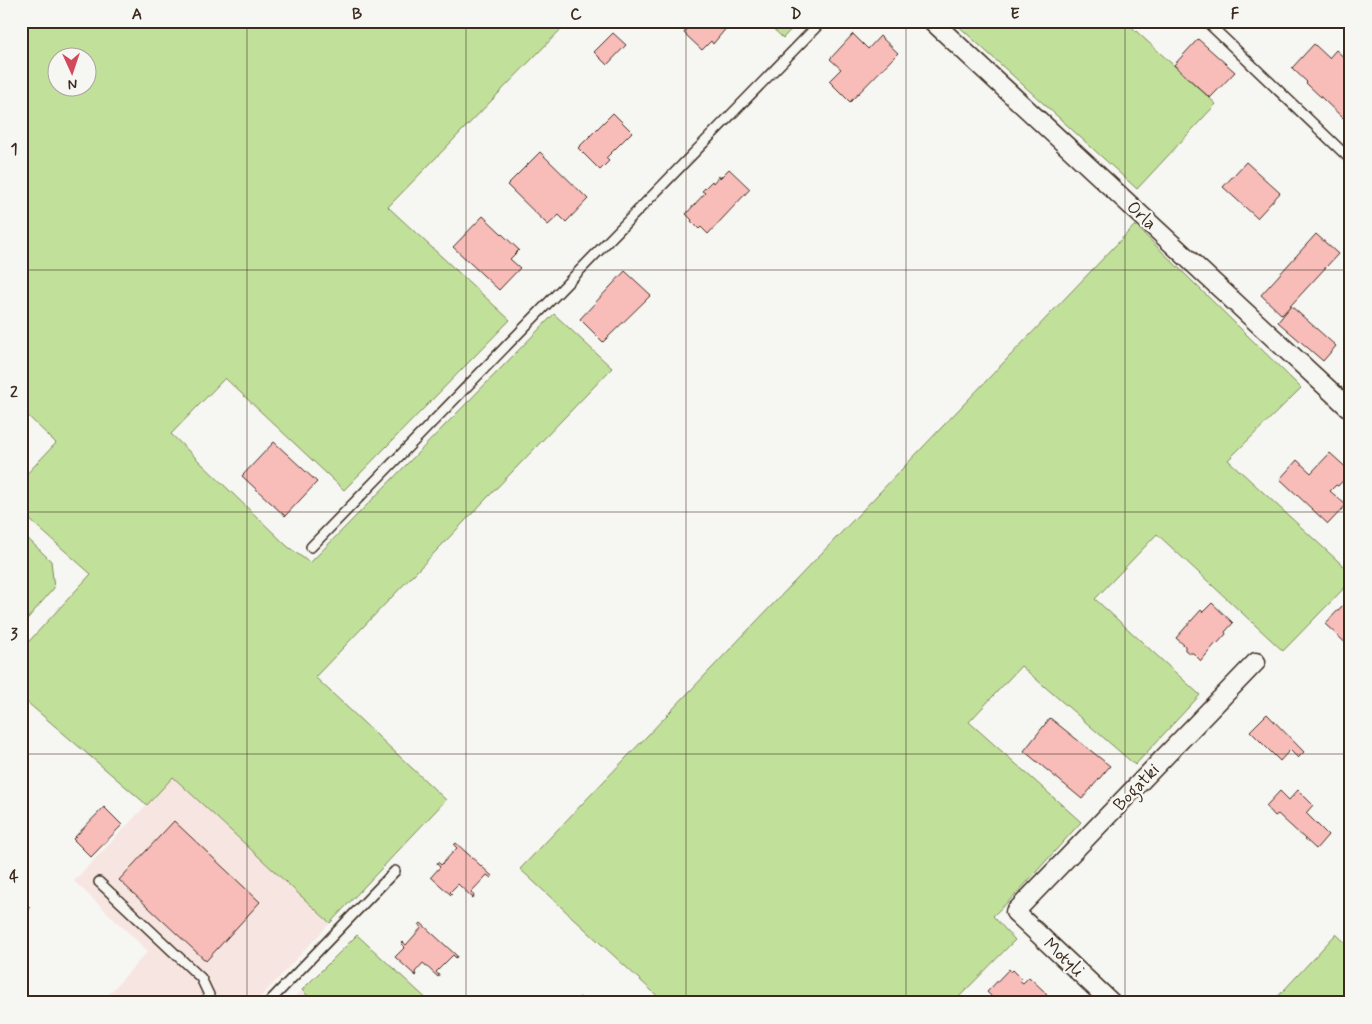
<svg xmlns="http://www.w3.org/2000/svg" width="1372" height="1024" viewBox="0 0 1372 1024" font-family="Mynerve,sans-serif">
<style>
.built{fill:#f7e5e1}
.green{fill:#c1e19a;stroke:#7e865c;fill-rule:evenodd}
.building{fill:#f9bdb9;stroke:#3b2a1e}
.lines{fill:none;stroke-linecap:round;stroke-linejoin:round}
.service-casing{stroke:#3b2a1e;stroke-width:12}
.minor-casing{stroke:#3b2a1e;stroke-width:21}
.service{stroke:#f6f6f2;stroke-width:9}
.minor{stroke:#f6f6f2;stroke-width:18}
.grid{fill:none;stroke:#3b2a1e;stroke-width:1;stroke-opacity:0.55}
.labels{text-anchor:middle;stroke-width:4.5;stroke-linejoin:round;paint-order:stroke}
.street-label{font-size:18px;fill:#3b2a1e;stroke:#f6f6f2}
.neatline{fill:none;stroke:#3b2a1e;stroke-width:2}
.grid-label{font-size:16px;text-anchor:middle;font-weight:bold;fill:#3b2a1e}
</style>
<rect width="100%" height="100%" fill="#f6f6f2"/>
<filter id="ink" filterUnits="userSpaceOnUse"><feTurbulence type="fractalNoise" baseFrequency=".02" numOctaves="2"/><feDisplacementMap in="SourceGraphic" scale="10" xChannelSelector="R" yChannelSelector="G"/><feConvolveMatrix kernelMatrix="1 2 1 2 8 2 1 2 1" color-interpolation-filters="sRGB"/></filter>
<g filter="url(#ink)">
<g class="built">
<polygon points="173,777 330,923 255,1003 101,1003 148,951 74,881"/>
<polygon points="302,990 315,1003 290,1003"/>
</g>
<g class="green">
<path d="M21 21H569L388 207 510 320 344 490 225 378 171 434 287 546 310 563 554 314 612 368 315 677 446 800 330 923 173 777 147 805 21 697V650L91 574 21 512V480L56 443 21 409ZM58 58H88V88H58Z"/>
<polygon points="765,21 799,21 783,38"/>
<polygon points="953,21 1125,21 1216,104 1137,189"/>
<polygon points="1135,225 1301,388 1228,460 1351,573 1351,581 1283,651 1157,534 1095,599 1200,695 1135,765 1021,666 969,722 1081,822 1018,892 993,916 1015,940 953,1003 665,1003 520,869"/>
<polygon points="21,532 51,561 54,588 21,626"/>
<polygon points="1336,934 1351,948 1351,1003 1272,1003"/>
<polygon points="357,935 431,1003 315,1003 302,990"/>
</g>
<g class="building">
<polygon points="692,21 732,21 713,44 711,41 702,50 684,33"/>
<polygon points="613,33 626,45 607,65 594,52"/>
<polygon points="853,34 868,49 880,36 898,53 850,102 829,81 841,69 830,59"/>
<polygon points="1198,39 1235,72 1210,98 1174,65"/>
<polygon points="1314,44 1329,58 1336,50 1351,64 1351,109 1343,118 1306,83 1307,82 1292,68"/>
<polygon points="613,113 632,132 606,158 609,161 600,170 578,148"/>
<polygon points="540,152 588,199 566,222 559,215 548,225 507,185"/>
<polygon points="1246,162 1280,193 1257,218 1223,187"/>
<polygon points="729,169 750,189 708,234 701,227 699,229 691,221 692,220 686,214 705,193 702,191 712,181 713,183 719,176 720,178"/>
<polygon points="483,216 519,250 510,259 520,268 499,290 453,247"/>
<polygon points="1316,234 1338,254 1282,315 1261,295"/>
<polygon points="625,271 651,295 603,342 580,319"/>
<polygon points="1291,306 1336,346 1323,361 1278,322"/>
<polygon points="274,442 317,482 285,516 242,476"/>
<polygon points="1330,453 1351,472 1338,486 1336,485 1330,491 1346,505 1328,524 1280,479 1297,460 1311,473"/>
<polygon points="1212,603 1233,623 1225,632 1226,634 1217,644 1216,643 1201,661 1193,653 1189,653 1185,650 1185,646 1176,638 1201,610 1203,612"/>
<polygon points="1343,605 1351,612 1351,648 1325,624"/>
<polygon points="1267,714 1304,752 1298,758 1290,750 1280,761 1250,731"/>
<polygon points="1050,718 1110,766 1082,799 1024,751"/>
<polygon points="1298,790 1313,805 1306,813 1328,835 1316,849 1278,814 1275,816 1266,806 1280,791 1289,800"/>
<polygon points="104,807 122,825 91,857 73,839"/>
<polygon points="174,821 260,902 206,961 119,880"/>
<polygon points="456,843 492,876 491,878 487,875 471,892 474,896 473,898 458,884 450,892 452,894 451,895 431,877 440,867 437,864 438,862 441,865 457,848 454,845"/>
<polygon points="21,899 30,908 21,918"/>
<polygon points="421,923 457,956 456,958 453,955 436,972 439,975 438,977 423,963 415,972 416,976 395,957 405,947 401,944 403,942 406,945 422,927 419,925"/>
<polygon points="1009,969 1011,972 1013,970 1021,978 1019,980 1023,983 1029,977 1047,994 1038,1003 989,1003 993,998 987,992"/>
<polygon points="580,997 583,1000 591,1000 594,1003 575,1003"/>
</g>
<g class="lines">
<defs>
<g id="service">
<polyline points="1206,21 1351,160"/>
<polyline points="311,547 822,21"/>
<polyline points="99,882 201,978 209,995 209,1003"/>
<polyline points="268,1003 395,871"/>
</g>
<g id="minor">
<polyline points="932,21 1351,410"/>
<polyline points="1112,1003 1015,912 1256,662"/>
</g>
</defs>
<use href="#service" class="service-casing"/>
<use href="#minor" class="minor-casing"/>
<use href="#service" class="service"/>
<use href="#minor" class="minor"/>
</g>
</g>
<path class="grid" d="M247 21V1003M466 21V1003M686 21V1003M906 21V1003M1125 21V1003M21 270H1351M21 512H1351M21 754H1351"/>
<g class="labels">
<g class="street-label">
<text transform="translate(1142 215) rotate(43)" y="6">Orla</text>
<text transform="translate(1136 787) rotate(-46)" y="6">Bogatki</text>
<text transform="translate(1064 957) rotate(43)" y="6">Motyli</text>
</g>
</g>
<rect width="1372" height="1024" fill="none" stroke="#f6f6f2" stroke-width="55"/>
<g transform="translate(72 72) rotate(177)"><circle r="24" fill="#f6f6f2" stroke="#aba49d"/>
<path d="M0-4L9 19L0 12L-9 19Z" fill="#d1495b"/>
<text y="-8" font-size="14" font-weight="bold" text-anchor="middle" fill="#3b2a1e">N</text>
</g>
<rect x="28" y="28" width="1316" height="968" class="neatline"/>
<g class="grid-label">
<text x="137" y="19">A</text>
<text x="357" y="19">B</text>
<text x="576" y="19">C</text>
<text x="796" y="19">D</text>
<text x="1015" y="19">E</text>
<text x="1235" y="19">F</text>
<text x="14" y="154">1</text>
<text x="14" y="397">2</text>
<text x="14" y="639">3</text>
<text x="14" y="881">4</text>
</g>
</svg>
